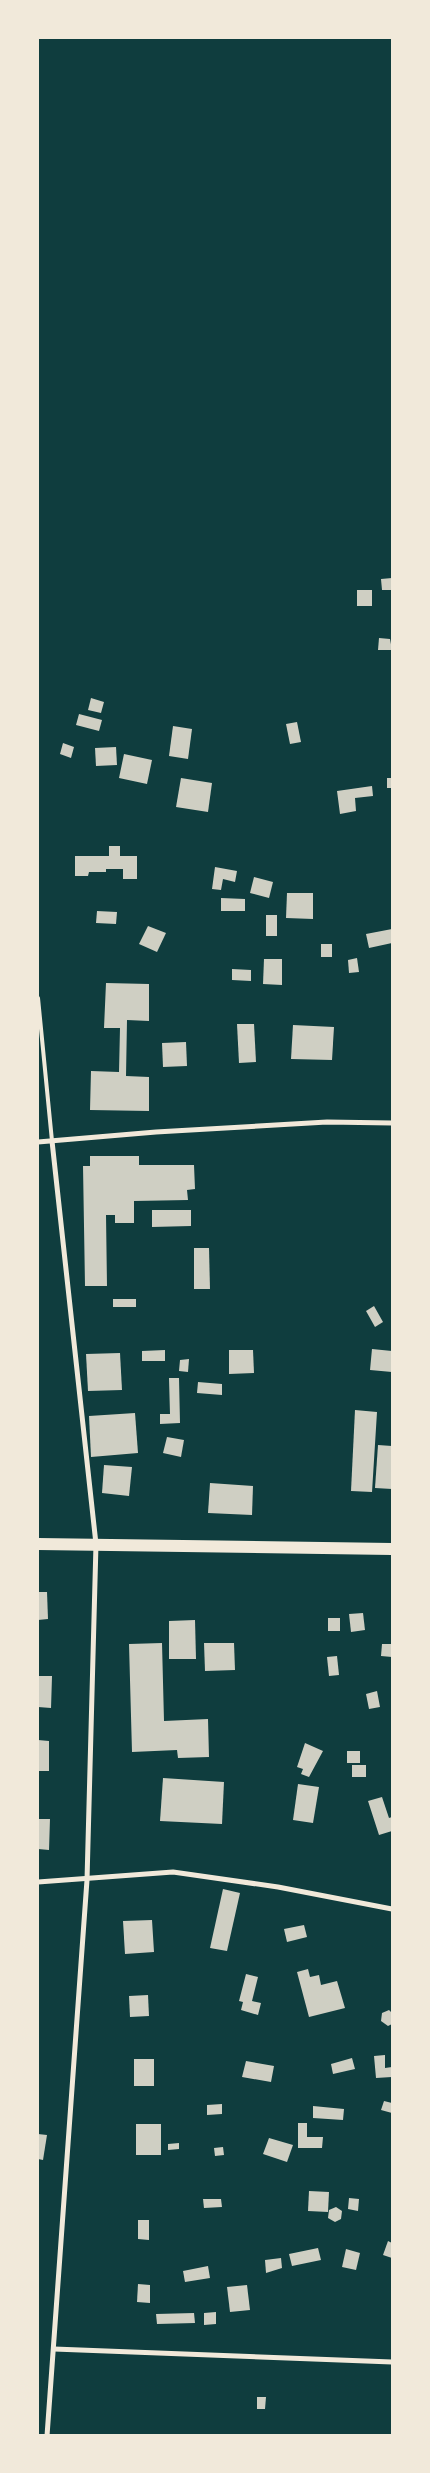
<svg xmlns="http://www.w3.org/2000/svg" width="430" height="2473" viewBox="0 0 430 2473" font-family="'Roboto Condensed',sans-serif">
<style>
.building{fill:#cfcfc3}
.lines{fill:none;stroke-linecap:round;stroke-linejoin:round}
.service{stroke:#f1e9da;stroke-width:4}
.minor{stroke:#f1e9da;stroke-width:5}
.primary{stroke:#f1e9da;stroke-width:12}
</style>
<rect width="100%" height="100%" fill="#0f3d3e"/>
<g class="building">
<polygon points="392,578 392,590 382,590 381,579"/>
<rect x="357" y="590" width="15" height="16"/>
<polygon points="379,638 390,639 392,650 378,650"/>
<polygon points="91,698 104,702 101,713 88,710"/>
<polygon points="79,714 102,720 99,731 76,725"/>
<polygon points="297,722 301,742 290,744 286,724"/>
<polygon points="173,726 192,729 188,759 169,756"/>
<polygon points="63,743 74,747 71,758 60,754"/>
<polygon points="116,747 117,765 96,766 95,748"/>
<polygon points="124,754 152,760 147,784 119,778"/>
<polygon points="181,778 212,783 208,812 176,807"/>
<rect x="387" y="778" width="5" height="10"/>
<polygon points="372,786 373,796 355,798 356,811 340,814 337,791"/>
<polygon points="109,846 120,846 120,856 137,856 137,879 123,879 123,869 106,869 106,872 89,872 88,876 75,876 75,856 109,856"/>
<polygon points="215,867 237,871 235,882 223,879 221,890 212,889"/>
<polygon points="254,877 273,882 269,898 250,893"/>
<polygon points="287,893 313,893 313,919 286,918"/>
<polygon points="221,898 245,899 245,911 221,911"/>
<polygon points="97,911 117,912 116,924 96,923"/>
<rect x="266" y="915" width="11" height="21"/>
<polygon points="148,926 166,933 157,952 139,944"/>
<polygon points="392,929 392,943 369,948 366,934"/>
<rect x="321" y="944" width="11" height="13"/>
<polygon points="357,958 359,972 349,973 348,960"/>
<polygon points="264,959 282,959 282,985 263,984"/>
<polygon points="232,969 251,970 251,981 232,980"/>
<polygon points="106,983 149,984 149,1021 127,1020 126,1076 149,1077 149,1111 90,1110 91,1071 119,1072 120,1028 104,1028"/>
<polygon points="237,1024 254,1024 256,1062 239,1063"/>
<polygon points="293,1025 334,1027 332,1060 291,1059"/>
<polygon points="186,1042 187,1066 163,1067 162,1043"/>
<polygon points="90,1156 139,1156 139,1165 194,1165 195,1189 187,1190 188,1200 134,1201 134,1223 115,1223 115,1215 106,1215 107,1286 85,1286 83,1166 90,1166"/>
<polygon points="152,1210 191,1210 191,1226 152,1227"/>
<polygon points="194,1248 209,1248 210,1289 194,1289"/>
<rect x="113" y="1299" width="23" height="8"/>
<polygon points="374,1306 383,1322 375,1327 366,1311"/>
<polygon points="372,1349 392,1351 392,1372 370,1370"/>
<polygon points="165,1350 165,1361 142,1361 142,1351"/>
<polygon points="229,1350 253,1350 254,1373 229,1374"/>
<polygon points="120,1353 122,1390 88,1391 86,1354"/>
<polygon points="189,1359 188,1372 179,1371 180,1360"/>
<polygon points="169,1378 179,1378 180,1423 160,1424 160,1414 170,1414"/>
<polygon points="198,1382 222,1384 222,1395 197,1393"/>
<polygon points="355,1410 377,1412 372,1492 351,1491"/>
<polygon points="135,1413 138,1453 91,1457 89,1416"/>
<polygon points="167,1437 184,1440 181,1457 163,1453"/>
<polygon points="378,1445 392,1446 392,1489 375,1488"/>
<polygon points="104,1465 132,1467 129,1496 102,1493"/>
<polygon points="210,1483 253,1486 252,1515 208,1513"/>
<polygon points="38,1592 47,1592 48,1619 38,1620"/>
<polygon points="363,1613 365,1630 351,1632 349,1614"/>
<rect x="328" y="1618" width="12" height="13"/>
<polygon points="195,1620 196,1659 169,1659 169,1621"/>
<polygon points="162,1643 164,1721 208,1719 209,1757 178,1758 177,1750 132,1752 129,1644"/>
<polygon points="204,1643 234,1643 235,1670 205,1671"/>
<polygon points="382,1644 392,1644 392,1657 381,1656"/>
<polygon points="337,1656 339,1675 329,1676 327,1657"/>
<polygon points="38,1676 52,1676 51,1708 38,1707"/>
<polygon points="377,1691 380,1707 369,1709 366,1694"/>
<polygon points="38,1740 49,1741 49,1771 38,1771"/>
<polygon points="305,1743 323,1751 309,1777 301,1774 303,1769 297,1767"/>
<rect x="347" y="1751" width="13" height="12"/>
<rect x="352" y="1765" width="14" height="12"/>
<polygon points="163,1778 224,1782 222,1824 160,1821"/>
<polygon points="298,1784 319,1787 313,1823 293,1820"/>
<polygon points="382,1797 389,1818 392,1817 392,1831 379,1835 368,1801"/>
<polygon points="38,1819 50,1819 49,1850 38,1849"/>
<polygon points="223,1889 240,1893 227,1951 210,1948"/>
<polygon points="152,1920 154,1952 125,1954 123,1921"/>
<polygon points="304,1925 307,1937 287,1942 284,1929"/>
<polygon points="308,1969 310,1977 319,1975 321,1985 337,1981 345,2008 309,2017 297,1972"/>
<polygon points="246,1974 258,1977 252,2001 261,2003 258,2015 241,2010 243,2002 239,2001"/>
<polygon points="148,1995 149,2016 130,2017 129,1996"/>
<polygon points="389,2010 392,2013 392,2024 388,2026 381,2021 382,2013"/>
<polygon points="385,2055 385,2068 392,2067 392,2077 376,2078 374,2056"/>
<polygon points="352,2058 355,2069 333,2074 331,2064"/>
<rect x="134" y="2059" width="20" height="27"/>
<polygon points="246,2061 274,2066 271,2082 242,2077"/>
<polygon points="384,2101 392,2103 392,2113 381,2110"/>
<polygon points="222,2104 222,2114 207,2115 207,2105"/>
<polygon points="313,2106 344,2109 343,2120 313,2118"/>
<polygon points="298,2123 307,2123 307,2137 323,2137 322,2148 298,2148"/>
<rect x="136" y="2124" width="25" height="31"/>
<polygon points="38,2134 47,2135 43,2160 38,2159"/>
<polygon points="269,2138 293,2145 287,2162 263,2154"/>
<polygon points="179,2143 179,2149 168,2150 168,2144"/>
<polygon points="223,2147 224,2155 215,2156 214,2148"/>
<polygon points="309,2191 329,2192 328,2212 308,2211"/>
<polygon points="349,2198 359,2199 358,2211 348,2209"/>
<polygon points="203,2199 221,2199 222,2207 204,2208"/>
<polygon points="336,2207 342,2211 341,2219 335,2222 328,2218 329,2210"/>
<polygon points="138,2220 149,2220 149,2240 138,2239"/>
<polygon points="388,2241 392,2243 392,2258 383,2255"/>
<polygon points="318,2248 321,2260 292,2266 289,2254"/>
<polygon points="346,2249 360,2253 356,2270 342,2267"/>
<polygon points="281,2258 282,2268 266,2273 265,2260"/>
<polygon points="208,2266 210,2278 185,2282 183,2271"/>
<polygon points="138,2284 150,2285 150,2303 137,2302"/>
<polygon points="247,2285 250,2310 230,2312 227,2287"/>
<polygon points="216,2312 216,2324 204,2325 204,2313"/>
<polygon points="194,2313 195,2323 157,2324 156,2314"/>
<polygon points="257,2397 266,2397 265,2409 257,2409"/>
</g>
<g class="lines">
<polyline class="service" points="38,998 52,1141"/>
<g class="minor">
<polyline points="38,1142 156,1132 327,1122 392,1123"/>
<polyline points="38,1882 173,1872 278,1887 392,1909"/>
<polyline points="54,2349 392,2362"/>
<polyline points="47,2436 87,1880 96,1544 52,1141"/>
</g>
<polyline class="primary" points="38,1544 392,1549"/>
</g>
<rect width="430" height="2473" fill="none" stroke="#f1e9da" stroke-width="78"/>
</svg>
